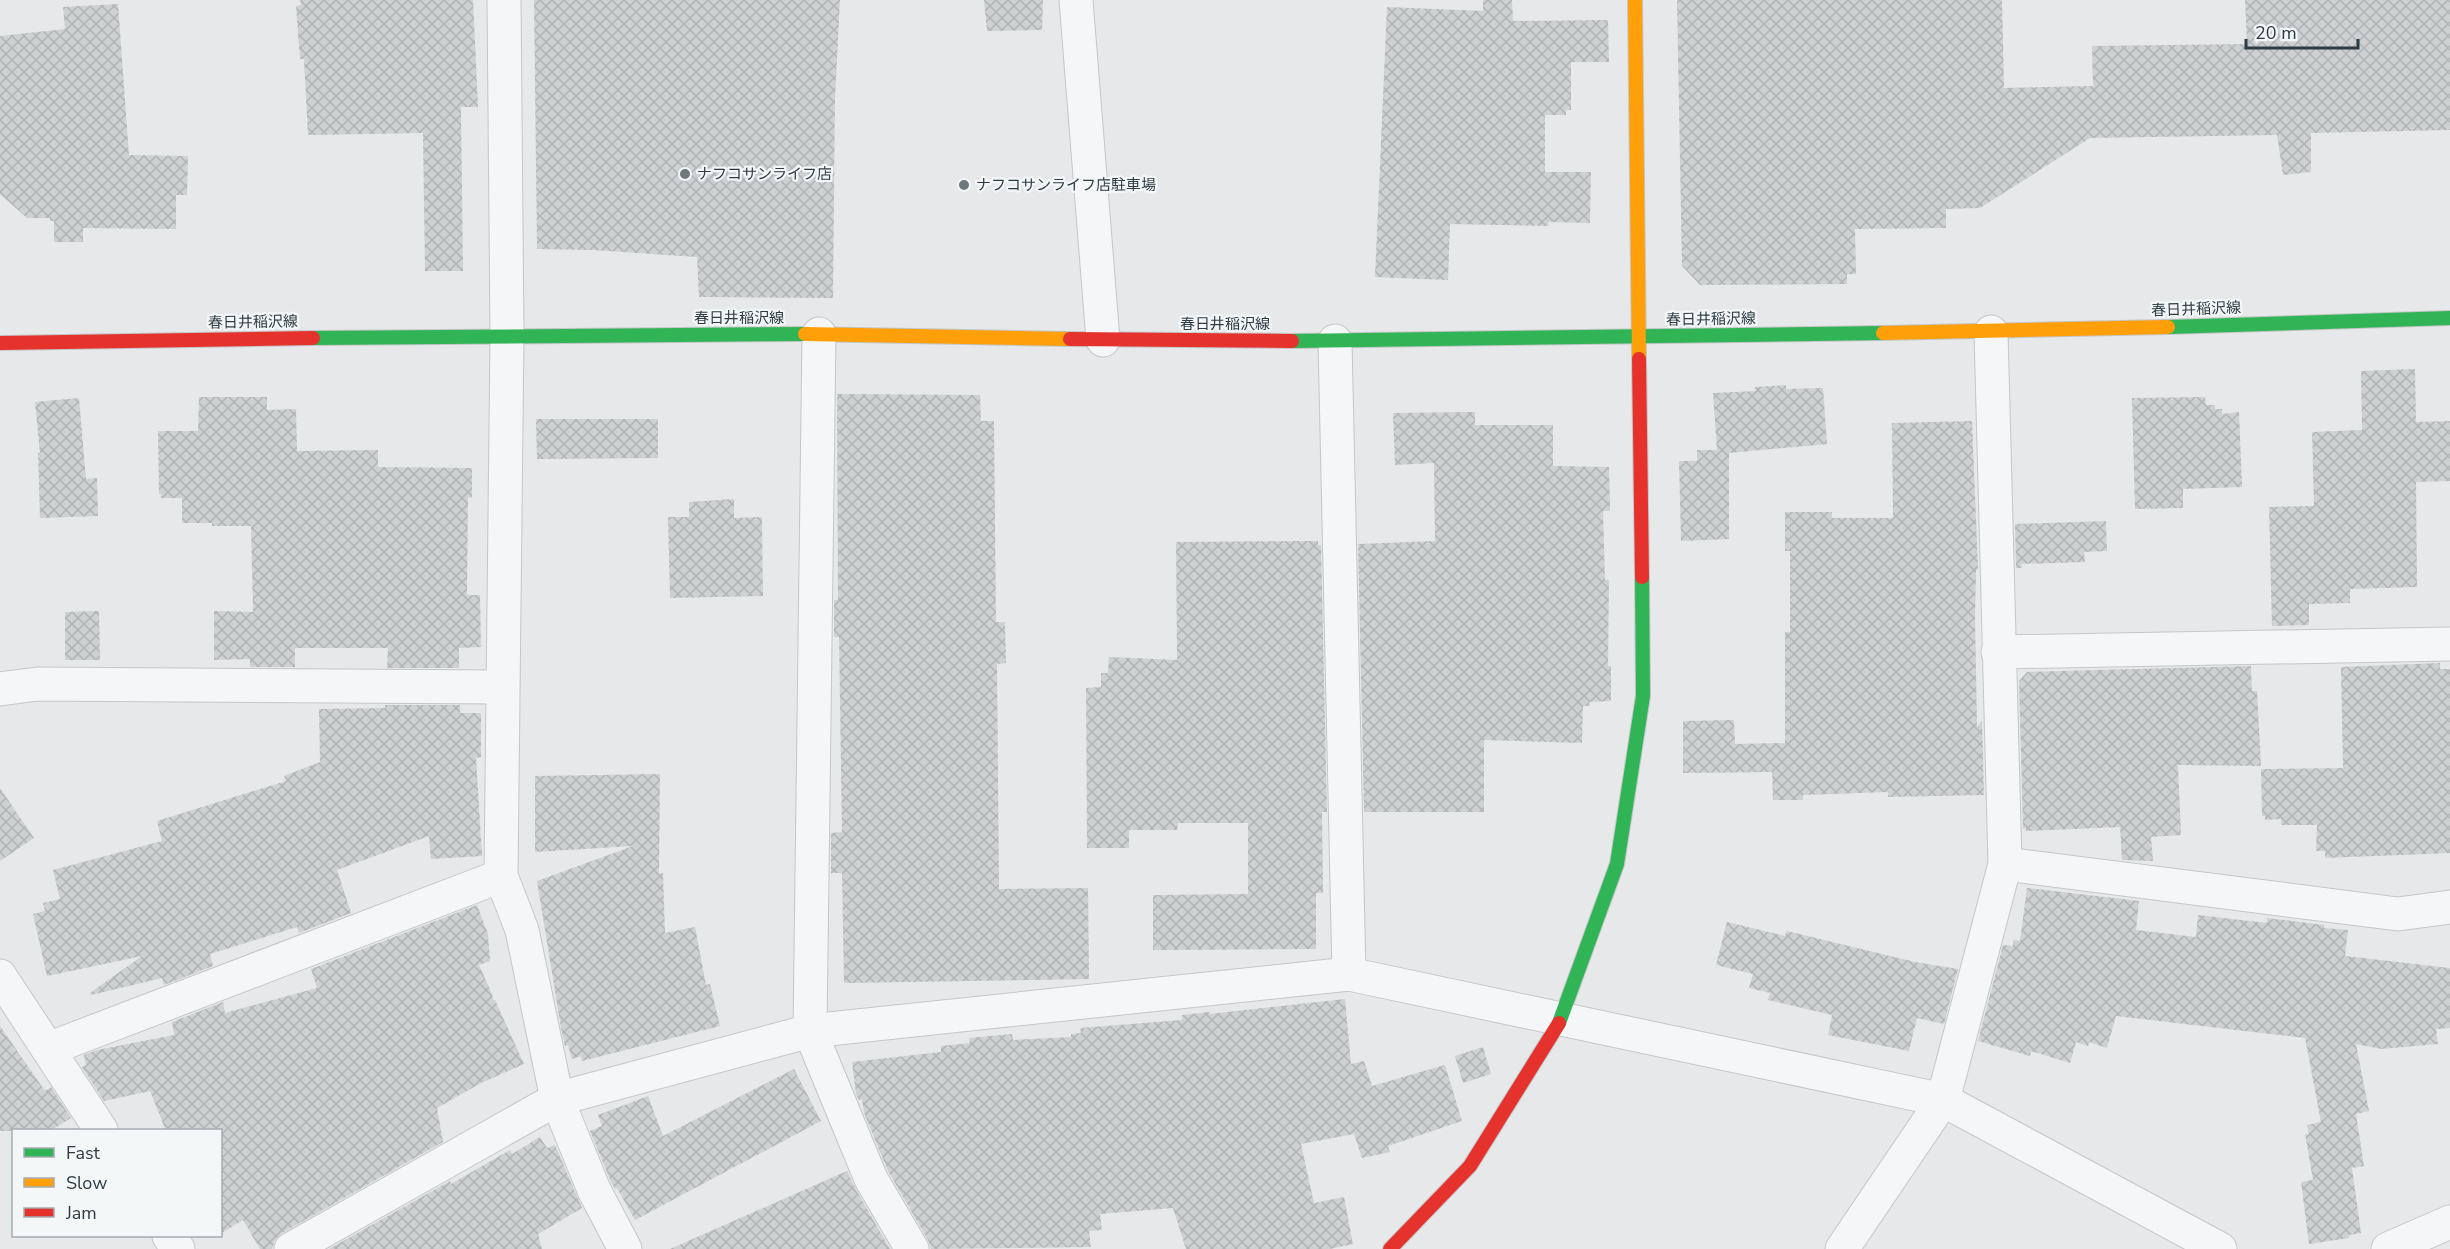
<svg xmlns="http://www.w3.org/2000/svg" width="2450" height="1249" viewBox="0 0 2450 1249" font-family="'Nunito Sans','Noto Sans JP',sans-serif">
<style>
.building{fill:url(#building-cross-hatch)}
.lines{fill:none;stroke-linecap:round;stroke-linejoin:round}
.street-casing{stroke:#c4c6c8;stroke-width:35}
.fast-casing{stroke:#c4c6c8;stroke-width:16}
.slow-casing{stroke:#c4c6c8;stroke-width:16}
.jam-casing{stroke:#c4c6c8;stroke-width:16}
.street{stroke:#f5f6f7;stroke-width:33}
.fast{stroke:#30b455;stroke-width:14}
.slow{stroke:#ff9f0a;stroke-width:14}
.jam{stroke:#e5322d;stroke-width:14}
.poi-dot{fill:#6e787d;stroke:#f4f7f8;stroke-width:2}
.labels{text-anchor:middle;stroke-width:4.5;stroke-linejoin:round;paint-order:stroke}
.poi-label{font-size:15px;fill:#2d3b43;stroke:#f4f7f8;text-anchor:start}
.street-label{font-size:15px;fill:#2d3b43;stroke:#f4f7f8}
</style>
<defs>
<pattern id="building-cross-hatch" width="8" height="8" patternUnits="userSpaceOnUse" patternTransform="scale(1.5)"><rect width="8" height="8" fill="#ced1d2"/><path d="M0 0l8 8M0 8l8-8" fill="none" stroke="#b1b4b6"/></pattern>
</defs>
<rect width="100%" height="100%" fill="#e6e8ea"/>
<g class="building">
<polygon points="300,0 473,0 478,107 461,107 463,271 425,271 423,133 308,135 304,59 300,59 296,6 301,5"/>
<polygon points="534,0 840,0 835,99 833,298 699,297 697,257 593,250 537,249"/>
<polygon points="984,0 1043,0 1042,30 987,31"/>
<polygon points="1483,0 1512,0 1513,21 1608,20 1609,62 1571,62 1571,110 1566,110 1566,115 1545,115 1545,172 1591,172 1590,223 1548,222 1549,226 1450,224 1448,280 1375,277 1387,7 1483,11"/>
<polygon points="1677,0 2002,0 2004,88 2093,86 2092,46 2247,44 2245,0 2450,0 2450,130 2311,133 2311,172 2283,175 2277,135 2090,138 1980,208 1946,209 1946,228 1855,229 1856,274 1847,274 1847,284 1700,285 1682,266"/>
<polygon points="118,4 129,155 188,156 187,195 176,195 176,229 83,228 83,242 54,242 54,221 50,221 50,218 27,218 0,194 0,36 65,29 63,7"/>
<polygon points="2415,369 2416,422 2450,421 2450,481 2416,482 2417,587 2350,589 2350,603 2309,604 2309,625 2272,626 2269,507 2314,506 2312,432 2362,430 2361,371"/>
<polygon points="1786,385 1786,389 1823,388 1827,444 1729,453 1729,539 1681,541 1679,461 1697,461 1697,450 1717,450 1713,393 1756,391 1755,387"/>
<polygon points="837,394 980,395 981,421 994,421 996,622 1005,622 1006,663 997,664 999,889 1088,888 1089,979 844,983 842,873 831,873 831,833 842,832 839,637 834,637 834,600 838,600"/>
<polygon points="199,397 267,397 267,410 296,409 297,451 378,450 378,467 472,468 472,498 468,497 467,595 480,595 481,647 459,648 459,668 387,668 388,648 295,648 295,667 250,667 250,659 214,660 214,611 253,612 251,526 212,526 212,523 182,523 182,498 161,498 161,494 159,494 158,431 198,431"/>
<polygon points="2205,397 2206,405 2215,405 2215,409 2222,409 2222,414 2239,412 2242,487 2183,489 2183,508 2135,509 2132,398"/>
<polygon points="79,398 86,479 97,478 98,516 40,518 38,453 40,453 35,402"/>
<polygon points="1475,412 1475,425 1553,425 1553,466 1609,467 1610,511 1603,511 1605,580 1609,580 1608,666 1611,666 1611,701 1589,702 1590,706 1583,706 1582,743 1484,740 1484,812 1364,812 1358,544 1435,541 1434,463 1395,465 1393,413"/>
<polygon points="536,419 658,419 658,458 537,459"/>
<polygon points="1972,421 1978,569 1976,570 1975,617 1977,727 1982,721 1984,795 1888,797 1888,792 1803,795 1803,800 1773,800 1772,772 1683,773 1683,721 1734,720 1735,744 1785,743 1785,632 1790,632 1790,551 1785,551 1785,512 1832,512 1832,518 1893,518 1892,423"/>
<polygon points="734,499 734,518 762,517 763,596 670,598 668,517 689,517 689,502"/>
<polygon points="2106,521 2107,551 2084,552 2085,562 2021,564 2022,568 2016,568 2015,524"/>
<polygon points="1318,541 1318,545 1321,545 1327,812 1322,812 1323,893 1316,893 1316,949 1153,950 1153,895 1248,894 1248,823 1178,823 1177,830 1129,830 1129,848 1087,848 1086,688 1101,687 1101,673 1108,673 1109,657 1177,660 1176,542"/>
<polygon points="99,611 100,660 65,660 65,612"/>
<polygon points="2440,663 2440,669 2450,669 2450,853 2325,858 2325,851 2316,851 2317,825 2281,825 2281,819 2265,820 2265,816 2262,816 2261,769 2343,768 2341,667"/>
<polygon points="2251,666 2252,691 2257,691 2261,766 2178,765 2181,835 2151,837 2153,861 2122,860 2120,827 2026,831 2026,828 2023,829 2019,681 2027,672"/>
<polygon points="385,705 460,705 460,713 481,713 481,757 476,758 482,856 431,859 429,836 337,870 351,913 299,933 297,927 210,954 213,966 164,985 162,978 91,995 90,993 142,956 47,976 33,914 45,911 43,903 60,899 53,870 162,841 157,821 286,781 284,776 320,762 319,709 385,708"/>
<polygon points="660,774 659,874 663,873 665,933 695,927 706,985 710,984 720,1026 582,1061 581,1056 572,1059 568,1045 565,1046 561,1028 537,881 633,846 535,852 535,776"/>
<polygon points="0,788 34,838 0,861"/>
<polygon points="2027,888 2139,901 2136,930 2196,937 2198,915 2267,923 2267,918 2324,925 2324,928 2348,930 2345,956 2450,968 2450,1028 2436,1029 2438,1044 2381,1049 2356,1044 2369,1111 2356,1114 2364,1166 2352,1168 2361,1233 2349,1235 2349,1238 2309,1244 2301,1182 2313,1180 2305,1134 2309,1134 2307,1125 2321,1122 2305,1038 2116,1016 2107,1048 2089,1042 2088,1046 2076,1042 2070,1063 2031,1051 2030,1056 1978,1041 2003,945 2013,946 2013,940 2020,941"/>
<polygon points="477,905 488,934 490,961 479,965 492,994 493,1000 495,1000 524,1064 481,1083 437,1108 443,1142 282,1233 275,1240 272,1249 260,1249 243,1220 220,1234 220,1131 166,1131 150,1091 104,1101 82,1067 86,1065 84,1055 97,1050 174,1035 172,1022 223,1002 225,1013 317,988 311,969"/>
<polygon points="1727,922 1785,936 1787,931 1915,962 1958,969 1944,1024 1917,1018 1909,1051 1828,1035 1832,1015 1768,1000 1770,993 1749,988 1753,974 1716,965"/>
<polygon points="1345,999 1351,1064 1364,1061 1372,1086 1445,1065 1462,1121 1388,1146 1390,1152 1362,1158 1354,1134 1301,1144 1314,1203 1344,1197 1353,1244 1330,1249 1186,1249 1173,1208 1100,1214 1102,1230 1089,1231 1091,1247 931,1249 928,1240 888,1171 864,1113 862,1099 859,1100 856,1094 852,1062 941,1052 941,1046 970,1043 969,1038 1012,1034 1013,1040 1071,1037 1071,1034 1081,1033 1080,1028 1182,1020 1182,1015 1209,1012 1210,1014"/>
<polygon points="0,1026 45,1091 51,1087 71,1118 50,1131 0,1131"/>
<polygon points="1483,1047 1491,1074 1463,1083 1455,1056"/>
<polygon points="794,1069 821,1121 635,1220 617,1188 615,1189 611,1182 590,1131 602,1126 598,1115 648,1096 663,1136"/>
<polygon points="540,1137 547,1148 555,1145 582,1208 538,1234 542,1249 329,1249 450,1181 451,1184 510,1150 512,1154"/>
<polygon points="847,1171 855,1188 890,1249 670,1249"/>
</g>
<g class="lines">
<defs>
<g id="street">
<polyline points="504,0 507,335 501,876 522,930 557,1099 594,1190 625,1249"/>
<polyline points="1076,0 1103,340"/>
<polyline points="819,334 810,1031 871,1179 912,1249"/>
<polyline points="1335,341 1349,974"/>
<polyline points="1998,652 2450,644"/>
<polyline points="0,689 38,684 502,687"/>
<polyline points="2005,864 2398,914 2450,907"/>
<polyline points="0,976 101,1130"/>
<polyline points="48,1049 501,876"/>
<polyline points="169,1236 178,1249"/>
<polyline points="291,1249 557,1099 810,1031 1349,974 1943,1100 2220,1249"/>
<polyline points="1842,1249 1943,1100 2005,864 1991,332"/>
<polyline points="2388,1249 2450,1222"/>
</g>
<g id="fast">
<polyline points="2168,327 2450,318"/>
<polyline points="313,338 805,334"/>
<polyline points="1292,341 1883,333"/>
<polyline points="1559,1023 1617,864 1643,696 1642,577"/>
</g>
<g id="slow">
<polyline points="1635,0 1639,359"/>
<polyline points="1883,333 2168,327"/>
<polyline points="805,334 1070,339"/>
</g>
<g id="jam">
<polyline points="1070,339 1292,341"/>
<polyline points="0,343 313,338"/>
<polyline points="1639,359 1642,577"/>
<polyline points="1390,1249 1470,1166 1559,1023"/>
</g>
</defs>
<use href="#street" class="street-casing"/>
<use href="#fast" class="fast-casing"/>
<use href="#slow" class="slow-casing"/>
<use href="#jam" class="jam-casing"/>
<use href="#street" class="street"/>
<use href="#fast" class="fast"/>
<use href="#slow" class="slow"/>
<use href="#jam" class="jam"/>
</g>
<g class="poi-dot">
<circle cx="685" cy="174" r="6"/>
<circle cx="964" cy="185" r="6"/>
</g>
<g class="labels">
<g class="poi-label">
<text x="697" y="179">ナフコサンライフ店</text>
<text x="976" y="190">ナフコサンライフ店駐車場</text>
</g>
<g class="street-label">
<text transform="translate(2196 309) rotate(-2)" y="5">春日井稲沢線</text>
<text x="739" y="323">春日井稲沢線</text>
<text transform="translate(1711 319) rotate(-1)" y="5">春日井稲沢線</text>
<text transform="translate(253 322) rotate(-1)" y="5">春日井稲沢線</text>
<text x="1225" y="329">春日井稲沢線</text>
</g>
</g>
<rect x="12" y="1129" width="210" height="108" fill="#f4f7f8" stroke="#a4acb0" stroke-width="1.5"/>
<rect x="24" y="1148" width="30" height="9" fill="#30b455" stroke="#a4acb0" stroke-width="1.5"/>
<text x="66" y="1159" font-size="18" fill="#2d3b43">Fast</text>
<rect x="24" y="1178" width="30" height="9" fill="#ff9f0a" stroke="#a4acb0" stroke-width="1.5"/>
<text x="66" y="1189" font-size="18" fill="#2d3b43">Slow</text>
<rect x="24" y="1208" width="30" height="9" fill="#e5322d" stroke="#a4acb0" stroke-width="1.5"/>
<text x="66" y="1219" font-size="18" fill="#2d3b43">Jam</text>
<path d="M2246 39v9h112v-9" fill="none" stroke="#2d3b43" stroke-width="3"/>
<text x="2255" y="39" font-size="18" fill="#2d3b43" stroke="#f4f7f8" stroke-width="4.5" paint-order="stroke">20 m</text>
</svg>
